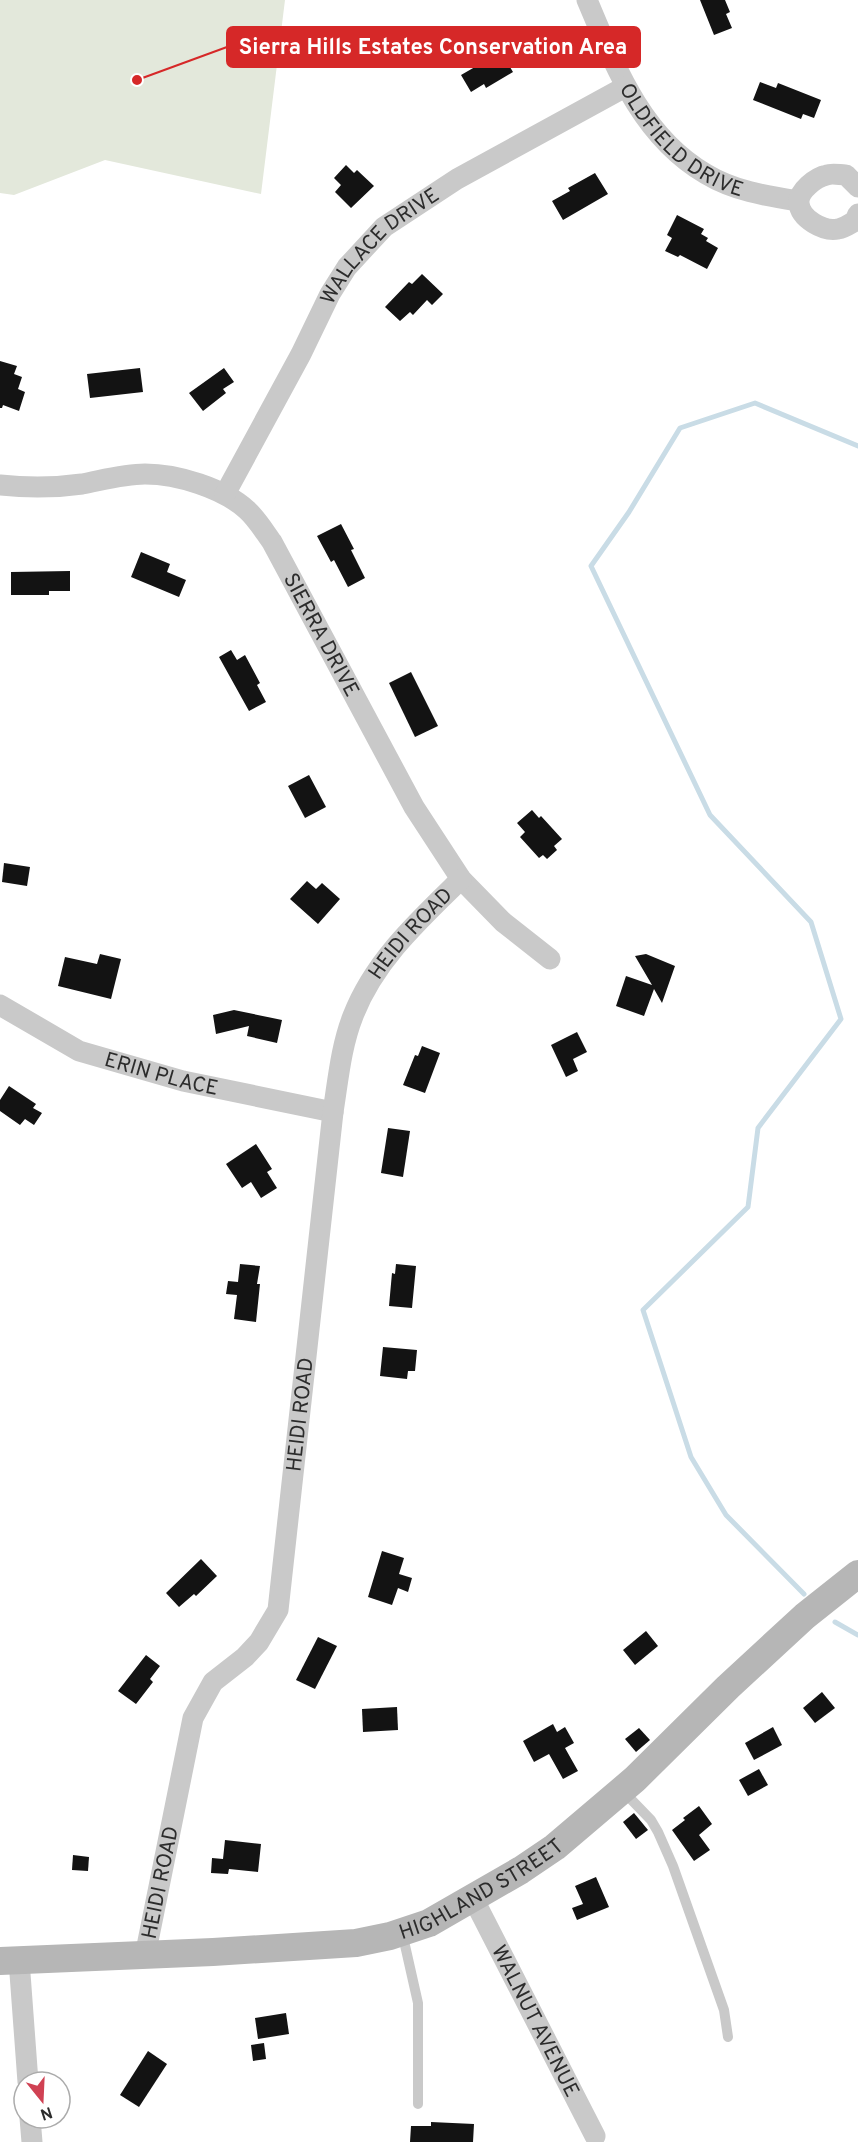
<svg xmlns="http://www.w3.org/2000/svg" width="858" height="2142" viewBox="0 0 858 2142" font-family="Overpass,sans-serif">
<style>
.green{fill:#e3e8db}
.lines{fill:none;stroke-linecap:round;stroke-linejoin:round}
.stream{stroke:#c9dce6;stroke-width:5}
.building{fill:#131313}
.lane{stroke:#c9c9c9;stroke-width:10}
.street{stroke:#c9c9c9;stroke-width:21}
.secondary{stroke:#b6b6b6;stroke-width:28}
.labels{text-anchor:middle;stroke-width:6;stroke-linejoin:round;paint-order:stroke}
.street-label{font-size:21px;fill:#2c2c2c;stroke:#fff}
.leader{fill:none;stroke:#d62828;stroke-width:2}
.callout-dot{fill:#d62828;stroke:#fff;stroke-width:2}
.callout{fill:#d62828;stroke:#d62828;stroke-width:2}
.callout-label{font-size:22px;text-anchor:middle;font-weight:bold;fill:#fff}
</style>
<rect width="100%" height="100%" fill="#fff"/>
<polygon class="green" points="0,0 285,0 261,194 105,160 14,195 0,193"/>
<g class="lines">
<g class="stream">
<polyline points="804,1594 726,1515 691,1457 643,1310 748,1207 758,1128 841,1019 811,922 710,815 591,566 629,512 680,428 755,403 858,446"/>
<polyline points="835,1622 858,1635"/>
</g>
</g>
<g class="building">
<polygon points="700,0 725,0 730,12 726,14 732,28 714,35"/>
<polygon points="501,52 513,72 486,88 484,84 471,92 461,75"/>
<polygon points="760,82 776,88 778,83 821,100 814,118 803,114 801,119 753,100"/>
<polygon points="346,165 354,173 357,170 374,186 351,208 335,192 341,185 334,178"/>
<polygon points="595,173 608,194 563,220 552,201 570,191 568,188"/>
<polygon points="677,215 704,229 701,234 708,238 706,241 718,248 707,269 680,255 678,257 665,251 672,238 667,235"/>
<polygon points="422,274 443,294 432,305 427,300 413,315 410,312 400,321 385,307 409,282 412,284"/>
<polygon points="0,361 17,366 14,374 22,377 18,389 25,392 19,411 3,405 2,408 0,408"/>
<polygon points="140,368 143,392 90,398 87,374"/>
<polygon points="224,368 234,382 223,389 226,393 203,411 189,393"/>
<polygon points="341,524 354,549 351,550 365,578 348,587 334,560 331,562 317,536"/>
<polygon points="141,552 170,564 167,572 186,580 179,597 131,577"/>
<polygon points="70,571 70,591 49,591 49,595 11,595 11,572"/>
<polygon points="231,650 237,660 245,655 260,683 257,685 266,702 249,711 219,657"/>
<polygon points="411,672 438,726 415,737 389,683"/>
<polygon points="309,775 326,807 305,818 288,786"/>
<polygon points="532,810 539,818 541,816 562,839 554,846 557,850 547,859 543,855 539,858 520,837 525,832 517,823"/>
<polygon points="4,863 30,867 27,886 2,882"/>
<polygon points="307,881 316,889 322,883 340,899 318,924 290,899"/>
<polygon points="100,954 121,959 111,999 58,986 65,957 97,964"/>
<polygon points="646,954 675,966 662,1003 654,989 644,1016 616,1006 626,976 652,985 635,956"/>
<polygon points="234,1010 282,1020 277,1043 247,1036 249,1026 216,1034 213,1015"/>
<polygon points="577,1032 587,1052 573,1059 578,1071 566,1077 551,1045"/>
<polygon points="422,1046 440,1053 425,1093 403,1085 415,1055 418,1056"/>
<polygon points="9,1086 36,1104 33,1108 42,1113 34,1125 25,1119 20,1125 0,1111 0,1100"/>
<polygon points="388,1128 410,1131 403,1177 381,1173"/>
<polygon points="256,1144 272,1169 267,1172 277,1188 261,1198 251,1182 242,1188 226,1164"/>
<polygon points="240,1264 260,1266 257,1284 260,1284 256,1322 234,1319 237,1295 226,1294 228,1281 238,1282"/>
<polygon points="396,1264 416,1266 412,1308 389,1306 392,1273 395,1274"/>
<polygon points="383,1347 417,1350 415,1371 408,1371 407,1379 380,1376"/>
<polygon points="382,1551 404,1558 399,1574 412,1578 408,1592 398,1588 392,1605 368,1597"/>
<polygon points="201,1559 217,1576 196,1596 194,1594 179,1607 166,1593"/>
<polygon points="646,1631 658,1646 635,1665 623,1650"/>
<polygon points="318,1637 337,1646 315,1689 296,1680"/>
<polygon points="146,1655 160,1666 150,1679 153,1682 136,1704 118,1691"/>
<polygon points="822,1692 835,1708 815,1723 803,1708"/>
<polygon points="397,1707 398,1730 363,1732 362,1709"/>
<polygon points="553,1724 557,1732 565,1727 574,1743 565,1748 578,1771 563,1779 549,1754 534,1762 523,1741"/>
<polygon points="773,1727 782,1745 754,1760 745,1743"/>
<polygon points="639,1728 650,1740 636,1752 625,1739"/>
<polygon points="759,1769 768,1785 748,1796 739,1780"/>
<polygon points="699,1806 712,1824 699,1835 710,1850 694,1861 672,1830 685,1820 683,1818"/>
<polygon points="634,1813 648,1830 636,1839 623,1822"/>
<polygon points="225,1840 261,1844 258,1872 229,1869 228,1874 211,1873 212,1858 223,1859"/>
<polygon points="73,1855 89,1857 88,1871 72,1870"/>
<polygon points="596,1877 609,1907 577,1920 572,1908 583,1904 575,1886"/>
<polygon points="286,2013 289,2034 258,2039 255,2018"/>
<polygon points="264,2043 266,2059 253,2061 251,2045"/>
<polygon points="148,2051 167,2064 139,2107 120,2095"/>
<polygon points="431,2122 474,2124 473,2142 410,2142 411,2126 431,2126"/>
</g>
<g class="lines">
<g class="lane">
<polyline points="622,1790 651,1820 658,1832 673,1866 724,2010 728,2037"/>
<polyline points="402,1932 418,2003 418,2104"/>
</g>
<g class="street">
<path id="s1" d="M587 0C615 66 641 136 706 174 734 191 767 196 798 201"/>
<path d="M858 187 846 175C840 175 832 173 827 175 816 177 798 191 799 203 800 219 824 232 838 229 844 228 850 224 855 221L858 214"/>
<path id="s2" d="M0 485C27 488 54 488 82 484 103 480 124 474 145 474 177 474 223 488 247 510 257 519 264 531 272 542L414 807 461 879 503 922 550 959"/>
<path id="s3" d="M225 494 301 354 330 294 347 267 384 227 457 179 625 87"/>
<path id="s4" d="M0 1005 79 1051 183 1081 333 1112"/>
<path id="s5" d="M473 1898 595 2136"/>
<path id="s6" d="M145 1956 193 1718 213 1682 245 1657 259 1642 278 1610 333 1112C338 1081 341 1046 353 1016 374 961 419 920 461 879"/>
<polyline points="19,1960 28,2082"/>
<polyline points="30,2118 32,2142"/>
</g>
<path class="secondary" id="s7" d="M0 1961 213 1952 356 1943 390 1936 429 1923 521 1870 555 1847 635 1779 728 1687 805 1616 858 1574"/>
</g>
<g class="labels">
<g class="street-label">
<text dy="7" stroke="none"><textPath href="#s1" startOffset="174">OLDFIELD DRIVE</textPath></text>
<text dy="7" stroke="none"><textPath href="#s3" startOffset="296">WALLACE DRIVE</textPath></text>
<text dy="7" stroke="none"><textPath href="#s2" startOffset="402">SIERRA DRIVE</textPath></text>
<text dy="7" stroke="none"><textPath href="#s6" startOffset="1083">HEIDI ROAD</textPath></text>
<text dy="7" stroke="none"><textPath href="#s4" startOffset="177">ERIN PLACE</textPath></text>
<text dy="7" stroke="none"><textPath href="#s6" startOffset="579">HEIDI ROAD</textPath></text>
<text dy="7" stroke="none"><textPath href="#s6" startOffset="75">HEIDI ROAD</textPath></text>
<text dy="7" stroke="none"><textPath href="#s7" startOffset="494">HIGHLAND STREET</textPath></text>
<text dy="7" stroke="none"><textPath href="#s5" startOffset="138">WALNUT AVENUE</textPath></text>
</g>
</g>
<path class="leader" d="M137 80L227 47"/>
<circle class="callout-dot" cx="137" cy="80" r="6"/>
<rect class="callout" x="227" y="27" width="413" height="40" rx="6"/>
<g class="callout-label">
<text x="433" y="54">Sierra Hills Estates Conservation Area</text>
</g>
<g transform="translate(42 2100) rotate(162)"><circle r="28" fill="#ffffff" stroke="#ababab" stroke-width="1.5"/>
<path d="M0-4.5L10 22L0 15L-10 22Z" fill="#d04153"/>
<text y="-9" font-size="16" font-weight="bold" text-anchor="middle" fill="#2c2c2c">N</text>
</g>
</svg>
